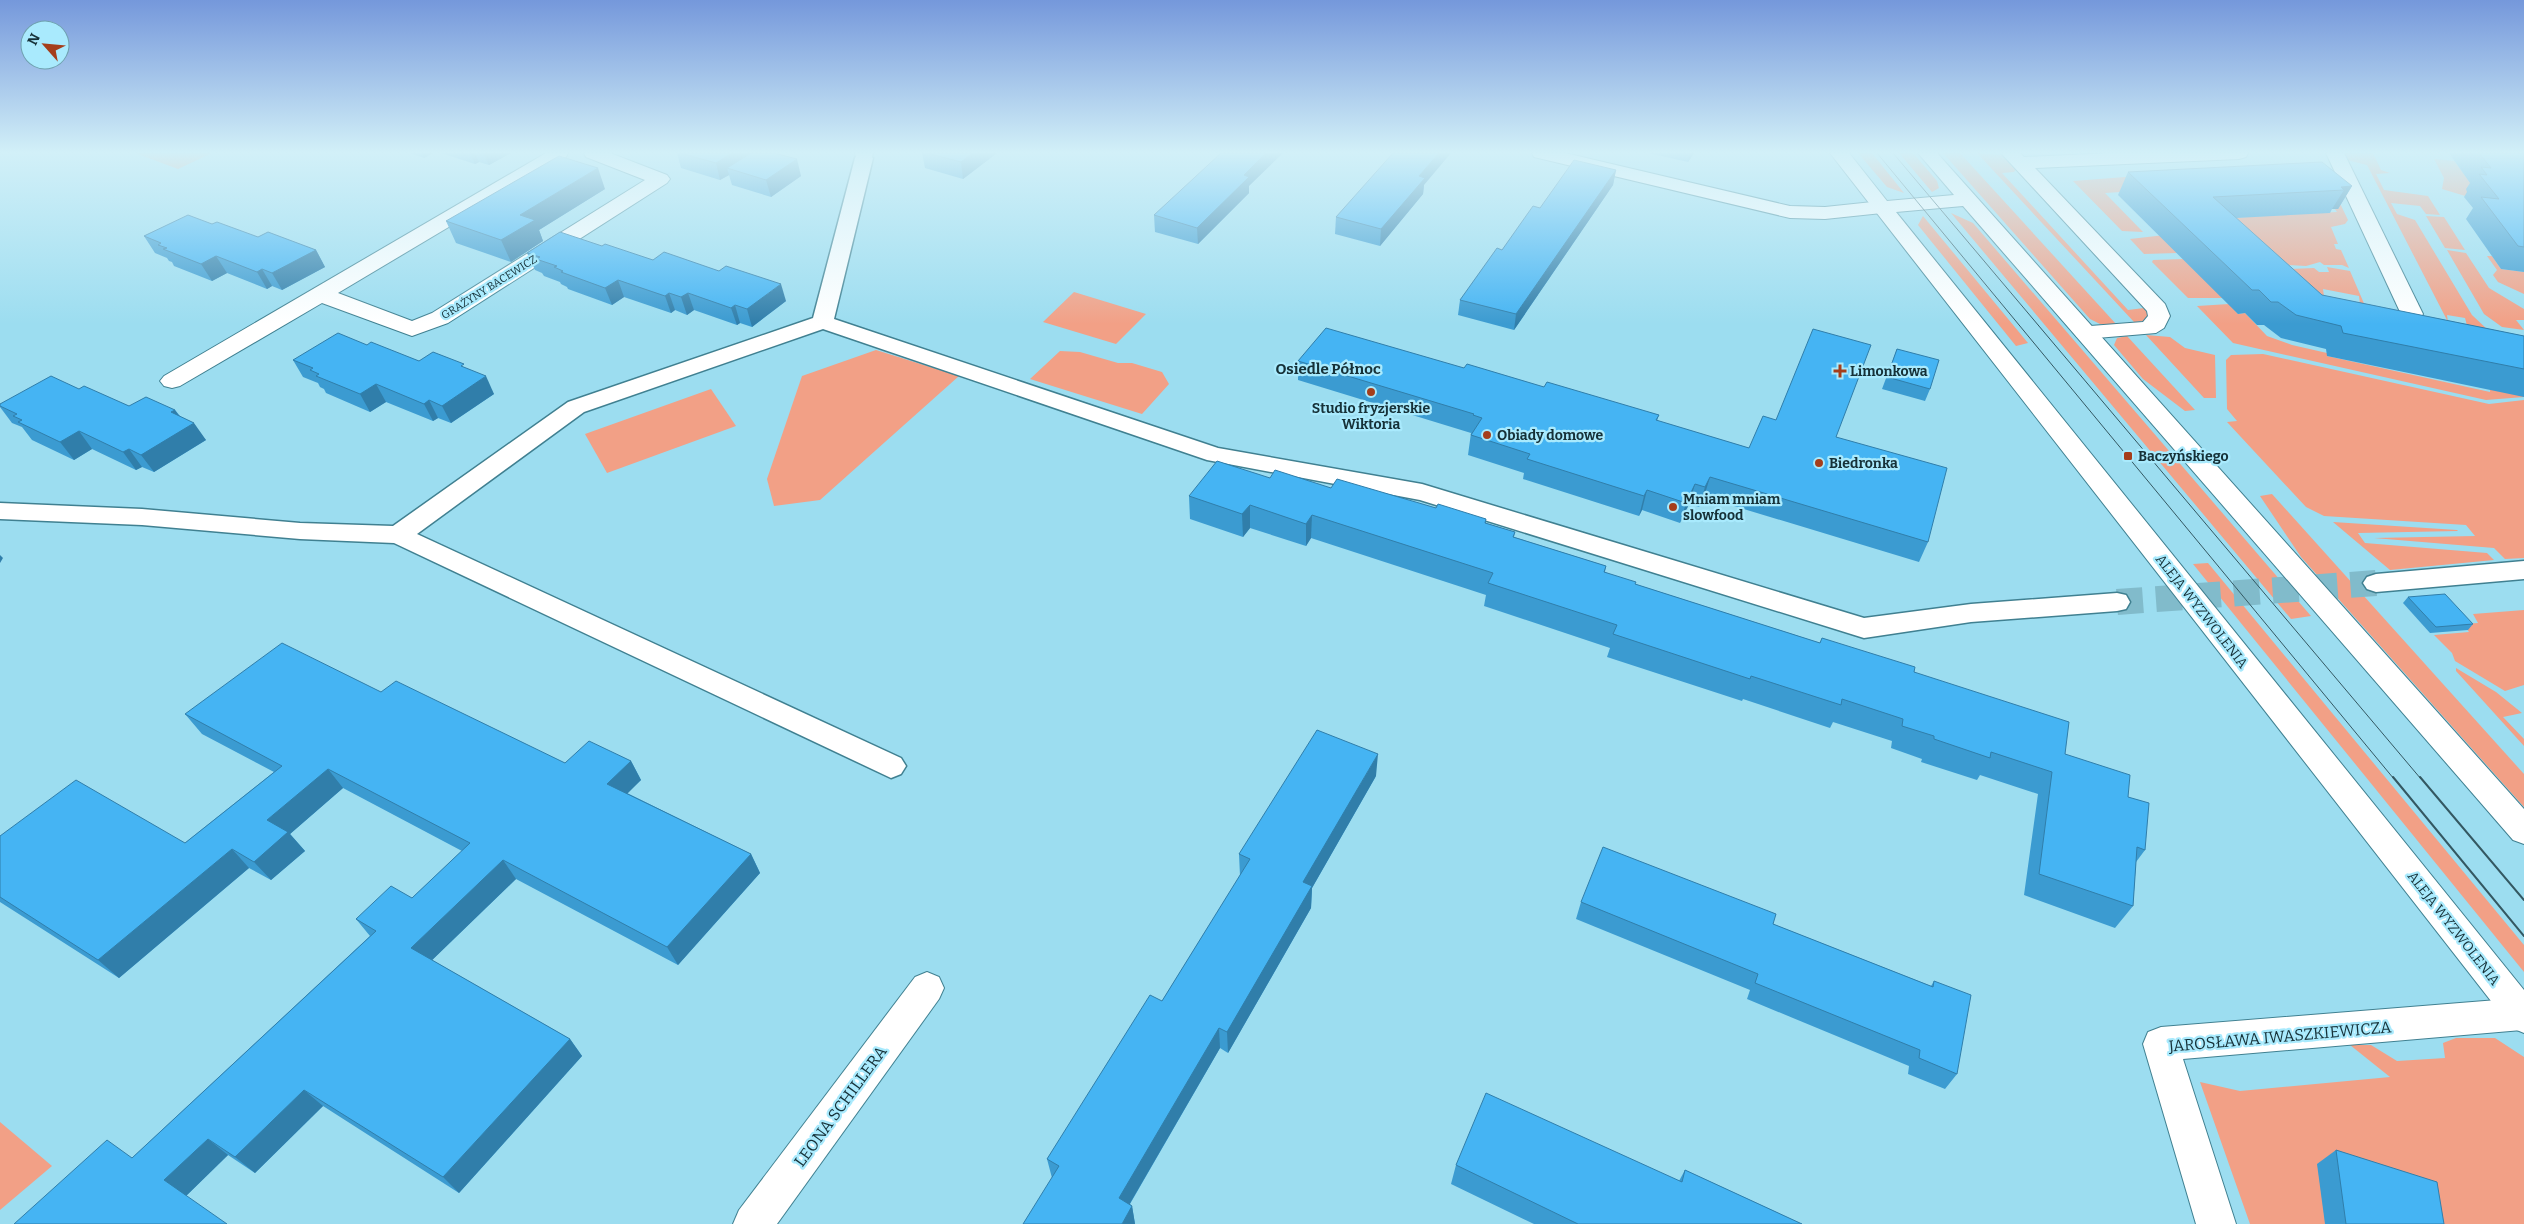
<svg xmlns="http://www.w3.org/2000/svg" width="2524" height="1224" viewBox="0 0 2524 1224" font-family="Bitter,serif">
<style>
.green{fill:#f2a086}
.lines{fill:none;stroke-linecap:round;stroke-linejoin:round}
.pedestrian-tunnel{stroke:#81bbcb;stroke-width:26;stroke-dasharray:26 13;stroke-linecap:butt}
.pedestrian-casing{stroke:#408091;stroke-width:3}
.minor-casing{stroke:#408091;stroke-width:2}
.secondary-casing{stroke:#408091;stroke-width:2}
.pedestrian{fill:#fff;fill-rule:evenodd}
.minor{fill:#fff;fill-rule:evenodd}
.secondary{fill:#fff;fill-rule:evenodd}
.tram-far1{stroke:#345862;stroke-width:1}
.tram{stroke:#345862;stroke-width:2}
.wall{fill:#3b9bd1}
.shaded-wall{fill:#307eaa}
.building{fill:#45b4f3;stroke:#307eaa}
.poi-dot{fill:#a53e1b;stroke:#a9eafd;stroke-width:2}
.labels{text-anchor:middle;stroke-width:4.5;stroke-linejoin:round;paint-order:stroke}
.far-street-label{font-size:11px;fill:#163138;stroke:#a9eafd}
.poi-label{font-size:14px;font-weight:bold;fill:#163138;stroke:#a9eafd;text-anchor:start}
.street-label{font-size:14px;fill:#163138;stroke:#a9eafd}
.neighbourhood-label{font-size:15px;font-weight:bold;fill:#163138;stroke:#a9eafd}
.near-street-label{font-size:16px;fill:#163138;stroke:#a9eafd}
</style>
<rect width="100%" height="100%" fill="#9cddf0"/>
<g class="green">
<polygon points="135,153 212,153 178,169"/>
<polygon points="1858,153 1872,153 1904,193 1887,187"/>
<polygon points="1899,153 1913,153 1937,181 1939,188 1932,192"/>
<polygon points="1943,153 1960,153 2116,324 2100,324 2090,319"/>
<polygon points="1977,153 2003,155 2016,169 2014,172 2002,173 2128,310 2144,308 2152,312 2146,321 2134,322"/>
<polygon points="2343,153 2373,153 2381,170 2390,173 2376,174 2384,190 2428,196 2440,215 2426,214 2420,206 2391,203 2397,214 2415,220 2472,315 2506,347 2468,329 2465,318 2447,315 2448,322 2367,165 2347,160"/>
<polygon points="2434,159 2454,161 2469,180 2475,180 2472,198 2442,189 2444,178"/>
<polygon points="2177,173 2136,191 2105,193 2143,232 2122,231 2073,181"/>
<polygon points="2336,195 2348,220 2345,224 2331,227 2338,244 2334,244 2336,249 2341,250 2349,268 2342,265 2324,265 2320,262 2306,266 2289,265 2258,239 2212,219 2337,212 2335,209"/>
<polygon points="1951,213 1973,223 2311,616 2291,619"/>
<polygon points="1923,216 2028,343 2016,346 1918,225"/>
<polygon points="2426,216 2444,217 2465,250 2445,248"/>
<polygon points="2165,235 2177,253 2144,254 2130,239"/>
<polygon points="2447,250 2466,253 2489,288 2524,309 2524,320 2516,320 2524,330 2502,327 2484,314"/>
<polygon points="2487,256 2492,256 2501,269 2524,272 2524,294 2498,282 2493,275 2497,270"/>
<polygon points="2183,259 2223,298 2188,298 2152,262 2153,260"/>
<polygon points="2327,267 2350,271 2366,308 2360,304 2359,296 2323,289 2326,311 2290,269 2314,268 2319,272 2329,272"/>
<polygon points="1074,292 1146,314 1116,344 1043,322"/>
<polygon points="2229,304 2238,314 2245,313 2267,336 2292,345 2327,353 2327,356 2490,392 2490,389 2524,367 2524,397 2486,400 2233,343 2197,306"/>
<polygon points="2146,335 2170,337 2185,348 2215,355 2216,398 2204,398"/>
<polygon points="2127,336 2195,410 2185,411 2143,379 2114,345 2117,338"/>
<polygon points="876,350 959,376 820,500 774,506 767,479 802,376"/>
<polygon points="1060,351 1080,352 1118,363 1132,363 1162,372 1169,384 1142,414 1030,379"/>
<polygon points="2263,354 2489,404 2524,400 2524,558 2505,559 2494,548 2374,538 2475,536 2466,525 2324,516 2306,507 2227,422 2237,421 2227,409 2226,360 2231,355"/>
<polygon points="711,389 736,426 607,473 585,434"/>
<polygon points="2272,494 2524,774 2524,807 2301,557 2260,496"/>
<polygon points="2333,522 2457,530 2458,531 2358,533 2365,543 2487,553 2494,560 2390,570"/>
<polygon points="2208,563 2524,945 2524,972 2193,564"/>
<polygon points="2524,610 2524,685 2505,691 2455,661 2452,653 2434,635 2469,632 2463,624 2478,623 2473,614"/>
<polygon points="2456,668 2496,692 2522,713 2503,717 2524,739 2524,746 2456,671"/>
<polygon points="2456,1038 2495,1038 2524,1057 2524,1224 2250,1224 2200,1082 2240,1091 2390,1077 2350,1045 2371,1045 2397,1061 2445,1058 2443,1043"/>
<polygon points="0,1122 52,1166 0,1210"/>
</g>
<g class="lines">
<polyline class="pedestrian-tunnel" points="2117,602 2376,583"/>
<defs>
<g id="pedestrian">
<polygon points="866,153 873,158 834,319 1218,448 1422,484 1864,618 1971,604 2117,593 2126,595 2130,602 2126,609 2117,611 1971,622 1864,638 1420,500 1207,460 823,329 584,412 417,534 901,758 906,766 901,774 891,778 394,543 300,539 142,525 0,519 0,503 142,509 300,523 393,526 568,402 813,318 855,158 858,154"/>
<polygon points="2524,561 2524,579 2376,592 2367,589 2363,583 2367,577 2376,574"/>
</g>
<g id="minor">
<polygon points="546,153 568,153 566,157 338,293 412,321 432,313 645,180 586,157 584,153 610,153 667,175 670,179 667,183 448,323 412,336 322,303 180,386 172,388 164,386 160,381 164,376"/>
<polygon points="855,153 873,153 871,162 857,162"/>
<polygon points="1532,153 1565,153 1790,206 1825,207 1882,201 1889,203 1892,207 1889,211 1882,213 1825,219 1790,218 1534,157"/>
<polygon points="2001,153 2020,153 2024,157 2114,153 2248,153 2246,157 2239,159 2035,168 2165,304 2170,316 2164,328 2156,333 2085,339 2077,337 2074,332 2077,327 2143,322 2148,316 2147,311"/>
<polygon points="2326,153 2344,153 2423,314 2420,319 2412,321 2404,319 2401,314"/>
<polygon points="927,972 939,977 944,988 939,999 777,1224 733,1224 739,1210 915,977"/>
<polygon points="2522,998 2524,999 2524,1029 2522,1030 2183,1059 2236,1224 2196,1224 2143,1044 2148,1032 2161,1027"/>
</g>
<polygon id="secondary" points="1830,153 1849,153 1887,201 1954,195 1918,153 1937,153 2524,809 2524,844 2513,840 1963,206 1896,212 2524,990 2524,1033 2512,1028"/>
</defs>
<use href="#pedestrian" class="pedestrian-casing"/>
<use href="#minor" class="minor-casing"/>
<use href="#secondary" class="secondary-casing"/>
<use href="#pedestrian" class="pedestrian"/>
<use href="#minor" class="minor"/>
<use href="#secondary" class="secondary"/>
<g class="tram-far1">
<polyline points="1877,153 2394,779"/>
<polyline points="1893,153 2421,779"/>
</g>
<g class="tram">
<polyline points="2393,777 2524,936"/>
<polyline points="2420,777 2524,900"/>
</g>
</g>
<g class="wall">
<polygon points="410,153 433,153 424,158"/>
<polygon points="441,153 511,153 489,165 479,162 475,164"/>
<polygon points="675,153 774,153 801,176 771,197 732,185 729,175 720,180 681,168 677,153"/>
<polygon points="922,153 997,153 963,179 925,168"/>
<polygon points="1648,153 1694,153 1688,162"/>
<polygon points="2449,153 2524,153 2524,272 2501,269 2466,219 2473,208 2464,197 2467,192 2466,189 2470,183"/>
<polygon points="1616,170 1613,185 1514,330 1458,315 1460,300 1502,250 1540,208"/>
<polygon points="2128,172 2352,186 2338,209 2332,209 2330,213 2236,218 2322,295 2524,336 2524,397 2327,356 2326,349 2281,338 2264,325 2257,325 2245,313 2238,314 2118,195"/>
<polygon points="1424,185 1423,194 1380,246 1335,234 1336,217"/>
<polygon points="1249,186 1249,193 1198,244 1155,232 1154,215"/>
<polygon points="605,189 539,230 543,241 511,262 456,243 446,221"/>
<polygon points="144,236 258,237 316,250 325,267 282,290 272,286 267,289 227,273 212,281 174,266 172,262 169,261 167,258 155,253"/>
<polygon points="602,246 653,260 786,301 752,327 740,323 737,325 694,310 687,315 675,310 671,313 624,297 612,305 568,289 567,287 561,284 560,282 544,276 542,273 535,270 527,253"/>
<polygon points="367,345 419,361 467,369 494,394 451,423 438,418 433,421 386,402 370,412 326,393 324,389 320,387 318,383 303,377 293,360"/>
<polygon points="1897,349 1930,389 1925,401 1882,389"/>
<polygon points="1298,361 1464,368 1659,415 1657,421 1749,448 1836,437 1928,542 1919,562 1704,497 1699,507 1689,504 1680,523 1642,510 1639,516 1523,479 1524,473 1468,455 1471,433 1298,380"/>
<polygon points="79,389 129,406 175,410 180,416 206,440 154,472 142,467 136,470 92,449 74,460 32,440 22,427 12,423 0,407 0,404"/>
<polygon points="1270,478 1331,488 1436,508 1486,519 1486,523 1515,532 1514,537 1606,566 1605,572 1635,584 1820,643 1822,638 1914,672 2065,754 2128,797 2145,850 2136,862 2133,906 2115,928 2024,895 2038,794 1980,775 1977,780 1921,762 1922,759 1891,748 1892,741 1833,722 1830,728 1743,699 1742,701 1607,657 1610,648 1484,606 1486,595 1311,538 1306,546 1250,528 1243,537 1190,519 1189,496"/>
<polygon points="2408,597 2473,624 2468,630 2430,633 2403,603"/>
<polygon points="381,692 565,763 631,761 641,780 627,793 751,854 760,873 678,965 516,879 432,960 570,1039 582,1056 459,1193 323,1106 255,1173 228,1155 186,1196 132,1158 370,936 356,919 412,898 462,851 343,788 290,834 305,851 271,880 249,868 119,978 0,902 0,836 185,843 274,772 202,734 185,714"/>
<polygon points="1376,776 1312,888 1311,908 1228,1053 1220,1048 1130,1204 1132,1206 1135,1224 1052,1178 1047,1159 1162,1001 1240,876 1239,854"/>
<polygon points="1581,902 1773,924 1931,986 1934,981 1957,1074 1945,1089 1908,1074 1909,1066 1747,999 1750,990 1576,919"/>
<polygon points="2336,1150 2444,1224 2325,1224 2317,1164"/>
<polygon points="1456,1165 1679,1181 1685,1170 1802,1224 1534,1224 1451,1184"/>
</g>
<g class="shaded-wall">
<polygon points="422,153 433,153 424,158"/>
<polygon points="470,153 475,153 479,162 475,164"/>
<polygon points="483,153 511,153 489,165"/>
<polygon points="732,153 755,153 727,168 729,175 720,180 716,163"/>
<polygon points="973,153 997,153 963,179 961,162"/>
<polygon points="1266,153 1283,153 1249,186 1249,193 1198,244 1197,228 1244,175"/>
<polygon points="1439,153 1451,153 1424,185 1423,194 1380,246 1381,229 1419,176"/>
<polygon points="1690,153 1694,153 1688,162"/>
<polygon points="797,159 801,176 771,197 766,180"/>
<polygon points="598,168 605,189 539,230 543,241 511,262 501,240 520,215"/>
<polygon points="1616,170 1613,185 1514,330 1516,314"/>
<polygon points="2352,186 2338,209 2332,209 2344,190 2341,187"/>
<polygon points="316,250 325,267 282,290 272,273"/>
<polygon points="216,256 227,273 212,281 201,264"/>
<polygon points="262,269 272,286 267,289 257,272"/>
<polygon points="618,280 624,297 612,305 605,288"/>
<polygon points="781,284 786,301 752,327 747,309"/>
<polygon points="669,293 675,310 671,313 665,296"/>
<polygon points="688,293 694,310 687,315 681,297"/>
<polygon points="735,305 740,323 737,325 731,308"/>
<polygon points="486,376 494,394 451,423 442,406"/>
<polygon points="376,384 386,402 370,412 360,394"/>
<polygon points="429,400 438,418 433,421 424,404"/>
<polygon points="175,410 187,427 194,423 206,440 154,472 141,455 171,412"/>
<polygon points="79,431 92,449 74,460 60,442"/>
<polygon points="129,449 142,467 136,470 123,452"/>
<polygon points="1710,477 1704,497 1699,507 1705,487"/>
<polygon points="1695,484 1689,504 1680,523 1686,503"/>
<polygon points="1647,490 1642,510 1639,516 1644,496"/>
<polygon points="1250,505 1250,528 1243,537 1242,514"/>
<polygon points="1312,515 1311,538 1306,546 1306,524"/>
<polygon points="0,555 3,558 0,563"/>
<polygon points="1378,754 1376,776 1312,888 1311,908 1228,1053 1227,1032 1303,882"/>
<polygon points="631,761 641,780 618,803 607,784"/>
<polygon points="328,769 343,788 290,834 305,851 271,880 254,862 267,820"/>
<polygon points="232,849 249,868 119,978 98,960"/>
<polygon points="751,854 760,873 678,965 667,947"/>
<polygon points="503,860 516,879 426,966 411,948"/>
<polygon points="1219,1028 1220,1048 1122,1217 1119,1198"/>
<polygon points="570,1039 582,1056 459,1193 443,1177"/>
<polygon points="304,1090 323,1106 255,1173 235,1157"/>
<polygon points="208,1139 228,1155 186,1196 164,1180"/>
<polygon points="1132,1206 1135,1224 1122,1224"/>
</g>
<g class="building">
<polygon points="680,153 732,153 716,163"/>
<polygon points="751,153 774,153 797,159 766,180 727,168"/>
<polygon points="927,153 973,153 961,162"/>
<polygon points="1221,153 1266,153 1244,175 1249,177 1197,228 1154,215"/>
<polygon points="1393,153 1439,153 1419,176 1425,178 1381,229 1336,217"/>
<polygon points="2479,153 2524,153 2524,247 2518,246 2481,197 2499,199 2479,174 2487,175 2481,167 2491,168"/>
<polygon points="559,156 598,168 520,215 535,220 501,240 446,221"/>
<polygon points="1574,160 1616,170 1516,314 1460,300 1497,248 1502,250 1533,206 1540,208"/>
<polygon points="2322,162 2352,186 2341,187 2344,190 2213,197 2322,295 2524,336 2524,369 2343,333 2341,326 2296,315 2278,302 2271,302 2259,290 2252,290 2128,172"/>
<polygon points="188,215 212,224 217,222 258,237 268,232 316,250 272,273 262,269 257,272 216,256 201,264 163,249 167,248 158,245 161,243 144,236"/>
<polygon points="560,232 602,246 605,244 653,260 664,252 719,271 726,266 781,284 747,309 735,305 731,308 688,293 681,297 669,293 665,296 618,280 605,288 561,272 563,271 554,267 557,266 536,259 540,257 527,253"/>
<polygon points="1326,328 1464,368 1467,364 1544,387 1547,382 1659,415 1656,420 1749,448 1763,416 1776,420 1813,329 1871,345 1836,437 1947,468 1928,542 1710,477 1705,487 1695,484 1686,503 1647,490 1644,496 1527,459 1530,454 1471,435 1482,418 1473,415 1474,414 1298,361"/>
<polygon points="338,333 367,345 371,342 419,361 433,352 464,364 461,366 486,376 442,406 429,400 424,404 376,384 360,394 316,376 319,374 310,370 313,368 293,360"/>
<polygon points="1897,349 1939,360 1930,389 1887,377"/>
<polygon points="51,376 79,389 84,386 129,406 146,397 175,410 171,412 194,423 141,455 129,449 123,452 79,431 60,442 18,422 22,420 13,416 17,414 0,406 0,404"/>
<polygon points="1217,461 1270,478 1275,470 1331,488 1337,479 1436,508 1438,504 1486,519 1485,523 1515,532 1513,537 1606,566 1604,572 1636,582 1635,584 1820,643 1822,638 1915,667 1914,672 2069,722 2065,754 2130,775 2128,797 2149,803 2145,850 2137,847 2133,906 2039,874 2052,772 1991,752 1990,758 1934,739 1934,736 1902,726 1903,719 1842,699 1841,705 1751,676 1750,679 1613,634 1617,625 1488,583 1493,573 1312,515 1306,524 1250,505 1242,514 1189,496"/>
<polygon points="2445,594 2473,624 2436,627 2408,597"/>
<polygon points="282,643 381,692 396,681 565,763 589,741 631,761 607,784 751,854 667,947 503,860 411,948 570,1039 443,1177 304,1090 235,1157 208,1139 164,1180 227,1224 14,1224 107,1140 132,1158 376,931 356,919 391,886 412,898 470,843 328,769 267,820 288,832 254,862 232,849 98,960 0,897 0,836 76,780 185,843 282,766 185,714"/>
<polygon points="1317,730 1378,754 1303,882 1312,886 1227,1032 1219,1028 1119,1198 1132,1206 1122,1224 1023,1224 1059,1166 1047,1159 1150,995 1162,1001 1250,859 1239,854"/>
<polygon points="1603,847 1776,914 1773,924 1933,987 1934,981 1971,995 1957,1074 1919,1058 1920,1050 1755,983 1758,974 1581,902"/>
<polygon points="1486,1093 1682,1182 1685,1170 1802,1224 1578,1224 1456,1165"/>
<polygon points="2336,1150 2437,1182 2444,1224 2346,1224"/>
</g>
<linearGradient id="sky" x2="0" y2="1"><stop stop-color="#7598db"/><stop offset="0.47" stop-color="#d2f0f8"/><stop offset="1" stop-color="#d2f0f8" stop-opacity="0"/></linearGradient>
<rect width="2524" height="324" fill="url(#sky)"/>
<g class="poi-dot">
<path d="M1837.5 363.5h5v5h5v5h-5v5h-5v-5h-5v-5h5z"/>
<circle cx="1371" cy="392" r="5"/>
<circle cx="1487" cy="435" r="5"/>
<rect x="2123" y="451" width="10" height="10" rx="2.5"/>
<circle cx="1819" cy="463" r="5"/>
<circle cx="1673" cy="507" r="5"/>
</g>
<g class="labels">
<g class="far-street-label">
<text transform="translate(489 287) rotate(-32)" y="4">GRAŻYNY BACEWICZ</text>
</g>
<g class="poi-label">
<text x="1850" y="376">Limonkowa</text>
<text x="1371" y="413" text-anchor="middle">Studio fryzjerskie<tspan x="1371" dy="16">Wiktoria</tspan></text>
<text x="1497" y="440">Obiady domowe</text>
<text x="2138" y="461">Baczyńskiego</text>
<text x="1829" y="468">Biedronka</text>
<text x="1683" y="504">Mniam mniam<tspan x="1683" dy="16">slowfood</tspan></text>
</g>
<g class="street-label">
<text transform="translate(2202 611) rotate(52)" y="5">ALEJA WYZWOLENIA</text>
<text transform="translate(2454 928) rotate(52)" y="5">ALEJA WYZWOLENIA</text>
</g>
<g class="neighbourhood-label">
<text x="1328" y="374">Osiedle Północ</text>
</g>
<g class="near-street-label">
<text transform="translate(2280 1036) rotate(-5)" y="6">JAROSŁAWA IWASZKIEWICZA</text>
<text transform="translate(840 1106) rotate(-54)" y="6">LEONA SCHILLERA</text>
</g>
</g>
<g transform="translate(45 45) rotate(297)"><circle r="24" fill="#a9eafd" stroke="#6ea0ae"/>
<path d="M0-4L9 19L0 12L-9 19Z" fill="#a53e1b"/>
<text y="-8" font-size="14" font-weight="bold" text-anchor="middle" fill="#163138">N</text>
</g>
</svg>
